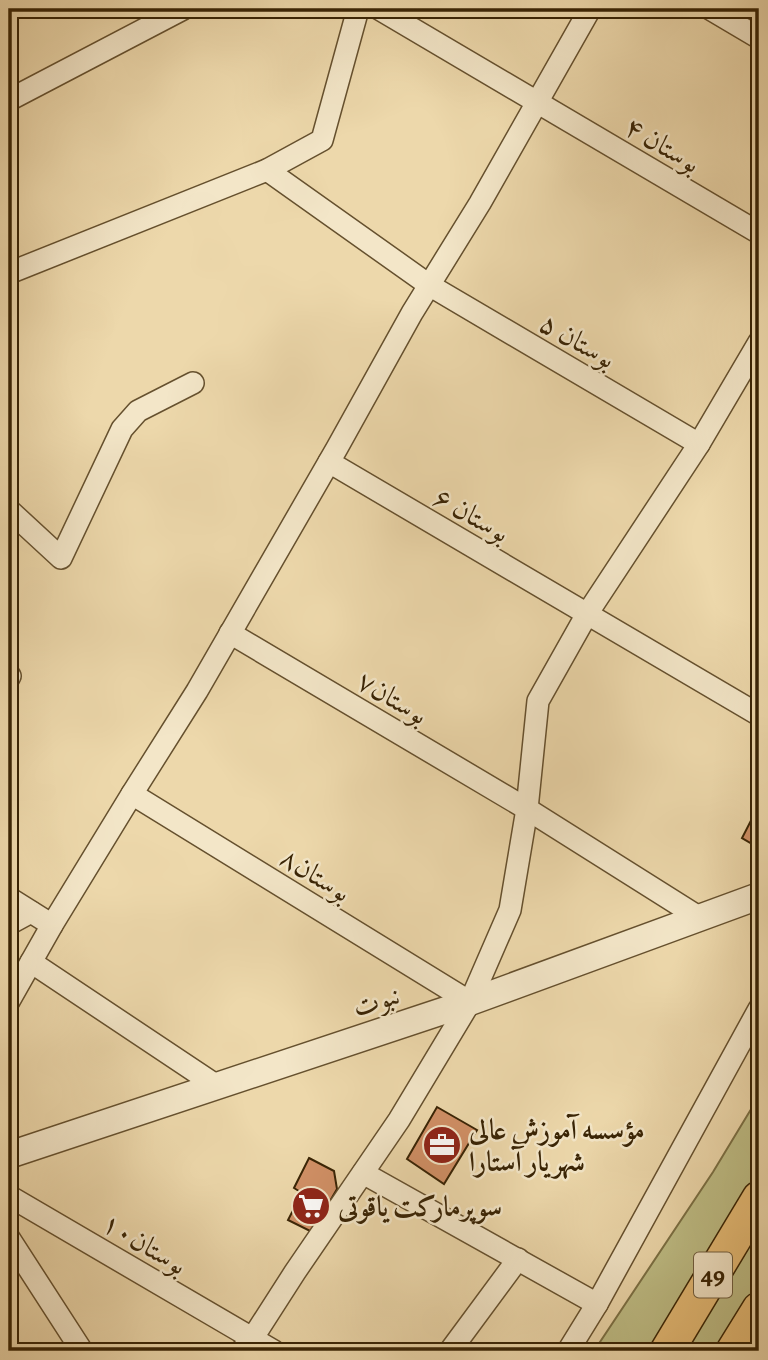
<svg xmlns="http://www.w3.org/2000/svg" width="768" height="1360" viewBox="0 0 768 1360" font-family="Alegreya,Amiri,serif">
<style>
.green{fill:#bebd85;stroke:#7b7044;stroke-width:2}
.building{fill:#d19066;stroke:#382304;stroke-width:2}
.lines{fill:none;stroke-linecap:round;stroke-linejoin:round}
.minor-casing{stroke:#65502e;stroke-width:24}
.tertiary-casing{stroke:#65502e;stroke-width:29}
.trunk-casing{stroke:#382304;stroke-width:36}
.minor{stroke:#f3e6c8;stroke-width:21}
.tertiary{stroke:#f3e6c8;stroke-width:26}
.trunk{stroke:#e6bc76;stroke-width:33}
.labels{text-anchor:middle;stroke-width:5;stroke-linejoin:round;paint-order:stroke}
.shield{fill:#f3e6c8;stroke:#705e3f;stroke-width:2}
.shield-label{font-size:26px;font-weight:bold;fill:#382304}
.street-label{font-size:28px;fill:#382304;stroke:#f3e6c8}
.poi-label{font-size:28px;font-weight:bold;fill:#382304;stroke:#f3e6c8;text-anchor:start}
</style>
<rect width="100%" height="100%" fill="#edd8ab"/>
<filter id="stains"><feTurbulence type="fractalNoise" baseFrequency=".00286" numOctaves="4"/><feColorMatrix values="0 0 0 0 .2 0 0 0 0 .09 0 0 0 0 .02 0 0 0 .5 -.17"/></filter>
<radialGradient id="worn" r=".72"><stop offset=".6" stop-color="#630" stop-opacity="0"/><stop offset="1" stop-color="#630" stop-opacity=".3"/></radialGradient>
<polygon class="green" points="759,1096 759,1351 594,1351 713,1172"/>
<g class="building">
<polygon points="759,805 759,848 742,838"/>
<polygon points="437,1107 477,1130 444,1184 407,1159"/>
<polygon points="309,1158 334,1171 337,1189 312,1232 288,1220 302,1193 294,1188"/>
</g>
<g class="lines">
<defs>
<g id="minor">
<polyline points="379,9 759,233"/>
<polyline points="710,9 759,38"/>
<polyline points="9,100 183,9"/>
<polyline points="267,170 429,285 699,444"/>
<polyline points="9,273 267,170 322,140 358,9"/>
<polyline points="329,462 759,715"/>
<polyline points="9,510 61,558 122,429 138,411 193,383"/>
<polyline points="230,633 527,809 700,918"/>
<polyline points="9,678 10,676"/>
<polyline points="132,794 470,1002"/>
<polyline points="9,898 52,925"/>
<polyline points="9,924 31,912"/>
<polyline points="31,962 217,1086"/>
<polyline points="9,1001 52,925 132,794 197,691 337,448 412,313 480,203 590,9"/>
<polyline points="363,1173 597,1304"/>
<polyline points="9,1196 274,1351"/>
<polyline points="9,1238 82,1351"/>
<polyline points="241,1351 252,1339 295,1272 399,1120 470,1002 510,910 527,809 538,701 587,614 699,444 759,342"/>
<polyline points="450,1351 518,1259"/>
<polyline points="568,1351 597,1304 759,1009"/>
</g>
<polyline id="tertiary" points="9,1155 470,1002 759,896"/>
<g id="trunk">
<polyline points="667,1351 759,1198"/>
<polyline points="733,1351 759,1309"/>
</g>
</defs>
<use href="#minor" class="minor-casing"/>
<use href="#tertiary" class="tertiary-casing"/>
<use href="#trunk" class="trunk-casing"/>
<use href="#minor" class="minor"/>
<use href="#tertiary" class="tertiary"/>
<use href="#trunk" class="trunk"/>
</g>
<defs>
<symbol id="office-disc" viewBox="-11 -11 22 22"><circle r="9.5" fill="#8f2418" stroke="#f3e6c8"/><path d="M-6-3h4V-5.5h4V-3h4V5H-6ZM-1-4.5V-3h2v-1.5ZM-6 0V1H6V0Z" fill="#fff"/></symbol>
<symbol id="supermarket-disc" viewBox="-11 -11 22 22"><circle r="9.5" fill="#8f2418" stroke="#f3e6c8"/><path d="M-6-5.5h2.5l.6 2H6L4.5 2H-2.5L-4.4-4H-6ZM-1.5 3.2a1.3 1.3 0 1 0 .1 0ZM3 3.2a1.3 1.3 0 1 0 .1 0Z" fill="#fff"/></symbol>
</defs>
<g fill-rule="evenodd">
<use href="#office-disc" x="420" y="1123" width="44" height="44"/>
<use href="#supermarket-disc" x="289" y="1184" width="44" height="44"/>
</g>
<g class="labels">
<rect class="shield" x="694" y="1252.5" width="38" height="45" rx="5"/>
<g class="shield-label">
<text x="713" y="1284">49</text>
</g>
<g class="street-label">
<text transform="translate(663 144) rotate(31)" y="10">بوستان ۴</text>
<text transform="translate(578 340) rotate(30)" y="10">بوستان ۵</text>
<text transform="translate(472 514) rotate(30)" y="10">بوستان ۶</text>
<text transform="translate(393 697) rotate(31)" y="10">بوستان۷</text>
<text transform="translate(316 874) rotate(32)" y="10">بوستان۸</text>
<text transform="translate(376 1000) rotate(-18)" y="10">نبوت</text>
<text transform="translate(145 1243) rotate(31)" y="10">بوستان۱۰</text>
</g>
<g class="poi-label">
<text x="469" y="1139">مؤسسه آموزش عالی<tspan x="469" dy="32">شهریار آستارا</tspan></text>
<text x="338" y="1216">سوپرمارکت یاقوتی</text>
</g>
</g>
<rect width="768" height="1360" fill="none" stroke="#edd8ab" stroke-width="35"/>
<rect x="10" y="10" width="747" height="1339" fill="none" stroke="#382304" stroke-width="3.5"/>
<rect x="18" y="18" width="733" height="1325" fill="none" stroke="#382304" stroke-width="2"/>
<rect width="100%" height="100%" filter="url(#stains)"/>
<rect width="100%" height="100%" fill="url(#worn)"/>
</svg>
